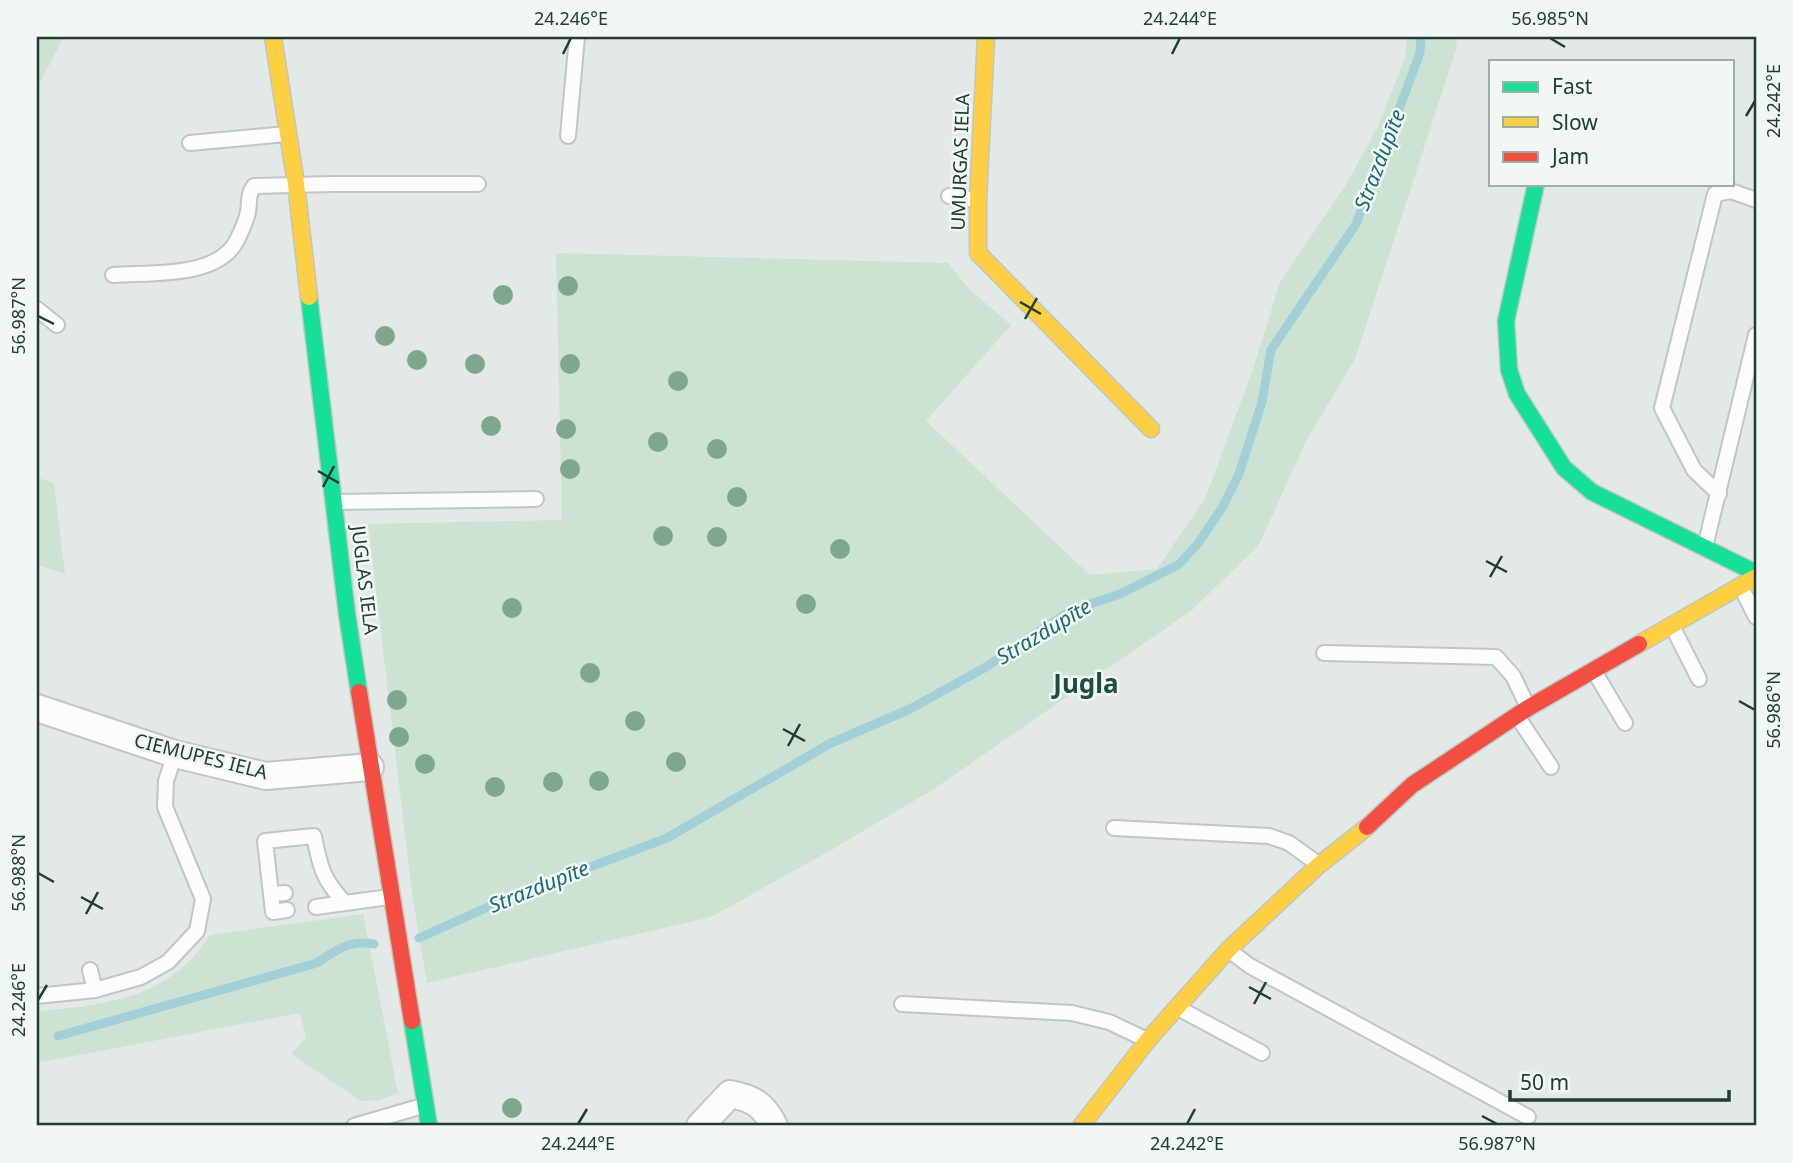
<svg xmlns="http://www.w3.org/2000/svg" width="1793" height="1163" viewBox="0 0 1793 1163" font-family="'Noto Sans',sans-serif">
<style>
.green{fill:#cce2d3}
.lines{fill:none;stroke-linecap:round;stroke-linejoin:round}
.stream{stroke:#a3d0d7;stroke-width:9}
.lane-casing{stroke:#c0c6c3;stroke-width:18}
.street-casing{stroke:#c0c6c3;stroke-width:30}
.fast-casing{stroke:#bfc6c3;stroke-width:19}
.slow-casing{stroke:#bfc6c3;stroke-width:19}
.jam-casing{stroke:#bfc6c3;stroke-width:19}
.lane{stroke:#fbfcfb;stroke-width:14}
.street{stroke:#fbfcfb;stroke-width:26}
.fast{stroke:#16e098;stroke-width:16}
.slow{stroke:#ffcf43;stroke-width:16}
.jam{stroke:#f24e42;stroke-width:16}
.tree{fill:#7ea88e}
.ticks{fill:none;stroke:#213c34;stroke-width:2.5}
.labels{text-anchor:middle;stroke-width:5;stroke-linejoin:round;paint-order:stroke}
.street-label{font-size:19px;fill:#213c34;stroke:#f1f8f4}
.water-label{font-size:21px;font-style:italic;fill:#1c6977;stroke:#f1f8f4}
.district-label{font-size:26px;font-weight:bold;fill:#1d4e41;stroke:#f1f8f4}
.neatline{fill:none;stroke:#213c34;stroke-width:2.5}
.ticks-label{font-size:18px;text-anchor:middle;fill:#213c34}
</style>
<rect width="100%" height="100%" fill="#e3e9e6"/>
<g class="green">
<polygon points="41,37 64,37 37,88 37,44"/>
<polygon points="1407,37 1457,37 1456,50 1355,359 1305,443 1259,545 1192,610 937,787 833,849 711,917 427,983 412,893 368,524 562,520 556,253 948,263 969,289 1011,325 926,421 1090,575 1157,569 1206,497 1254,366 1280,282 1347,183 1378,126 1405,58"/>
<polygon points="38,478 54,483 65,574 37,565"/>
<path d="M363 914 398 1093 380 1100 361 1101 291 1054 306 1038 300 1013 37 1063V1011C107 1005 169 999 210 935Z"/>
</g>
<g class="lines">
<g class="stream">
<polyline points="419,938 510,897 667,838 831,743 910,709 986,667 1070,611 1120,594 1178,565 1197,545 1222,508 1239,474 1262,402 1271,350 1356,224 1420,53 1421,37"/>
<path d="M58 1036 317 963C337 949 350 940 374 944"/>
</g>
<defs>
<g id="lane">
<polyline points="568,136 577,37"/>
<polyline points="190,143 287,134"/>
<polyline points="949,196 976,200"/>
<path d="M113 275C150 272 220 279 238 238 242 230 246 221 248 212 250 202 247 195 254 186L332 184H478"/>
<polyline points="37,309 57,325"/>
<polyline points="1719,494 1694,470 1662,408 1715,194 1731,191 1756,200"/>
<polyline points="335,502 536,499"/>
<polyline points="1705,547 1756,335"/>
<polyline points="1741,587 1756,617"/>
<polyline points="1672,626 1699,679"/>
<polyline points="1324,653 1496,657 1513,676 1527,705"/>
<polyline points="1594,671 1625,723"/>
<polyline points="1517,716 1551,767"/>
<polyline points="1114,828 1269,836 1289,843 1318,864"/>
<polyline points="271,894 285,893"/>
<polyline points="316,907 389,897"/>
<path d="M287 910 273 912 265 841 314 836C320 867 323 880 345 903"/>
<polyline points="1230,951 1250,966 1528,1117"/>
<polyline points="90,970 95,990"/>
<polyline points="37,996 95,990 141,977 168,962 197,931 203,899 165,807 166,781 175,754"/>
<polyline points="902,1004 1072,1013 1109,1022 1147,1040"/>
<polyline points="1180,1009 1262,1053"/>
<polyline points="354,1126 426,1105"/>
</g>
<g id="street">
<polyline points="37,708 175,754 266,776 370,767"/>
<path d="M700 1126 730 1094C753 1098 764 1105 774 1126"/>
</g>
<g id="fast">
<polyline points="1536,184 1506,321 1509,370 1517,394 1564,468 1592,492 1756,573"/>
<polyline points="309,297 347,614 359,692"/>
<polyline points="412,1021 429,1126"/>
</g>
<g id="slow">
<polyline points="273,37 296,184 309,297"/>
<polyline points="986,37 978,200 978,253 1151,429"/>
<polyline points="1639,644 1756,577"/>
<polyline points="1081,1126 1148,1040 1228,950 1319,865 1367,827"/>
</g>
<g id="jam">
<polyline points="359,692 412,1021"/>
<polyline points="1367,827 1412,785 1528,708 1639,644"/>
</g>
</defs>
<use href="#lane" class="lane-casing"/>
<use href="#street" class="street-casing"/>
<use href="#fast" class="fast-casing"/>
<use href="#slow" class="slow-casing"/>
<use href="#jam" class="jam-casing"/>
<use href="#lane" class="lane"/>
<use href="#street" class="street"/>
<use href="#fast" class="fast"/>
<use href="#slow" class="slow"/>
<use href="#jam" class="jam"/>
</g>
<g class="tree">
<circle cx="568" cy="286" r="10"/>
<circle cx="503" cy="295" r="10"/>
<circle cx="385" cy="336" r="10"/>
<circle cx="417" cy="360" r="10"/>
<circle cx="475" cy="364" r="10"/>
<circle cx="570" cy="364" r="10"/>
<circle cx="678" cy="381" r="10"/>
<circle cx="491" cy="426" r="10"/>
<circle cx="566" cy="429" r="10"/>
<circle cx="658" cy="442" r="10"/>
<circle cx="717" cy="449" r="10"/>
<circle cx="570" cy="469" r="10"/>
<circle cx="737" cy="497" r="10"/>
<circle cx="663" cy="536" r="10"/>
<circle cx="717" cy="537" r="10"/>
<circle cx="840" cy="549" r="10"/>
<circle cx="806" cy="604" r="10"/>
<circle cx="512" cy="608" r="10"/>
<circle cx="590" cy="673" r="10"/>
<circle cx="397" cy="700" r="10"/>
<circle cx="635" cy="721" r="10"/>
<circle cx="399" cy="737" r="10"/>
<circle cx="676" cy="762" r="10"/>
<circle cx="425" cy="764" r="10"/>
<circle cx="599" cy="781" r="10"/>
<circle cx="553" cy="782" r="10"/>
<circle cx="495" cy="787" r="10"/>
<circle cx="512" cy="1108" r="10"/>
</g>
<path class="ticks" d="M1550 38 1565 47M563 54 571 38M1172 54 1180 38M1746 116 1755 101M1020 302 1041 314M38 316 54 324M1025 319 1037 298M318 471 339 483M323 487 334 466M1486 561 1507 572M1490 577 1502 556M1739 701 1755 710M783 729 805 741M788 746 800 724M38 873 54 882M81 897 103 909M86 914 98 892M1249 987 1271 999M38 1000 47 985M1254 1004 1266 982M1482 1116 1497 1124M578 1124 587 1109M1187 1124 1195 1109"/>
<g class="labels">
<g class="street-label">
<text transform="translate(960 162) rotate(-88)" y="7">UMURGAS IELA</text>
<text transform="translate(365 580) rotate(83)" y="7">JUGLAS IELA</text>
<text transform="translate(201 756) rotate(14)" y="7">CIEMUPES IELA</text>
</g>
<g class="water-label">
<text transform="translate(1380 160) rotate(-69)" y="7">Strazdupīte</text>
<text transform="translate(1044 632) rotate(-31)" y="7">Strazdupīte</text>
<text transform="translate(539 887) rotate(-22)" y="7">Strazdupīte</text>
</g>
<g class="district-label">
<text x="1086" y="693">Jugla</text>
</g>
</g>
<rect width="1793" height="1163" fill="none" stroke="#f1f8f4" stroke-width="77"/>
<rect x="1489" y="60" width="245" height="126" fill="#f1f8f4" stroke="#9eada7" stroke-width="2"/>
<rect x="1503" y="82" width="35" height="10" fill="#16e098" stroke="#9eada7" stroke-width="2"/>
<text x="1552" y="94" font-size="21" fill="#213c34">Fast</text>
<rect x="1503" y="117" width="35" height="10" fill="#ffcf43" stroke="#9eada7" stroke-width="2"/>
<text x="1552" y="130" font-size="21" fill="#213c34">Slow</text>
<rect x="1503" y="152" width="35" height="10" fill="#f24e42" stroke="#9eada7" stroke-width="2"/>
<text x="1552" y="164" font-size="21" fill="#213c34">Jam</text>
<path d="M1510 1090v10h219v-10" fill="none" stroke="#213c34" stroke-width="3.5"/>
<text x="1520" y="1090" font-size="21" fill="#213c34" stroke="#f1f8f4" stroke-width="5" paint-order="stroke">50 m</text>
<rect x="38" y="38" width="1717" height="1086" class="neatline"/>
<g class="ticks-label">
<text x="571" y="25">24.246°E</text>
<text x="1180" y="25">24.244°E</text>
<text x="1550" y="25">56.985°N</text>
<text transform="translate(1774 101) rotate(-90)" y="6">24.242°E</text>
<text transform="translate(19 316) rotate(-90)" y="6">56.987°N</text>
<text transform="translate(1774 710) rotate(-90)" y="6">56.986°N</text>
<text transform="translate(19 873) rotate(-90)" y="6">56.988°N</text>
<text transform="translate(19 1000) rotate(-90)" y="6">24.246°E</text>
<text x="578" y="1150">24.244°E</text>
<text x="1187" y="1150">24.242°E</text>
<text x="1497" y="1150">56.987°N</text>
</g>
</svg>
